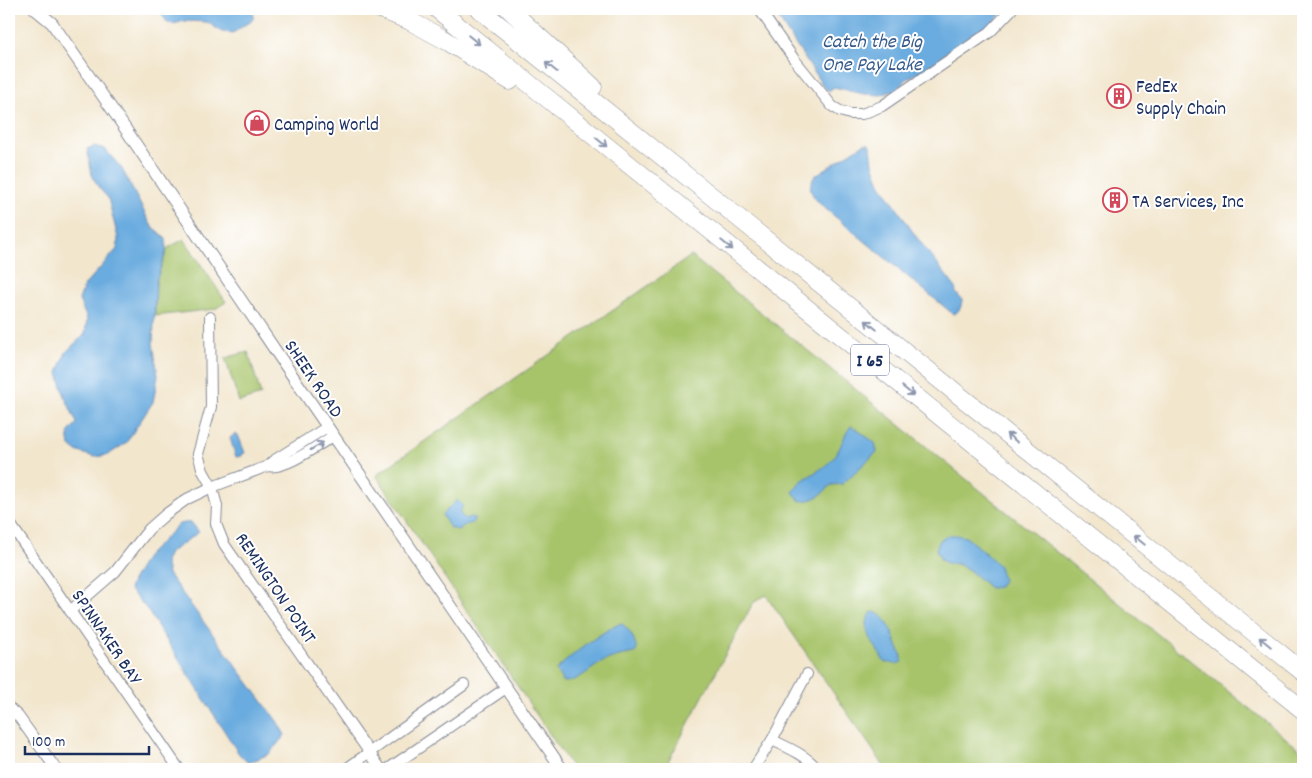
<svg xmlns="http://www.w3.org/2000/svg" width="1312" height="778" viewBox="0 0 1312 778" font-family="Dekko,sans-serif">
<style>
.green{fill:#a7c46b;stroke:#617a64}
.water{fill:#6bacdf;stroke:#436e9e}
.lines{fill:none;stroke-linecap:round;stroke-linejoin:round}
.minor-casing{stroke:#868a96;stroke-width:12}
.tertiary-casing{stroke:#868a96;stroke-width:13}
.motorway-casing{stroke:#868a96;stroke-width:19}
.minor{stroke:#fff;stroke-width:10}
.tertiary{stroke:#fff;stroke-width:11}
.motorway{stroke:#fff;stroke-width:18}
.oneway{stroke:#8d97ae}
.labels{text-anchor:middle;stroke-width:4;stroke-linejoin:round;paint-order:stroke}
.shield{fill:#fff;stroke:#5f6d8e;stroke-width:1}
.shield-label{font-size:18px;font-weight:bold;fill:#1b2f5e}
.poi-label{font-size:19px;fill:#1b2f5e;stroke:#fff;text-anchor:start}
.street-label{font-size:19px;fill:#1b2f5e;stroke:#fff}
.water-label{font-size:20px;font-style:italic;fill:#375b8b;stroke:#fff}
</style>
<rect width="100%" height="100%" fill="#fff"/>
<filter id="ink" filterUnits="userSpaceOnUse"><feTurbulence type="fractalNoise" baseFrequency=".02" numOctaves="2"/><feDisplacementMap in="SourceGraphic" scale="10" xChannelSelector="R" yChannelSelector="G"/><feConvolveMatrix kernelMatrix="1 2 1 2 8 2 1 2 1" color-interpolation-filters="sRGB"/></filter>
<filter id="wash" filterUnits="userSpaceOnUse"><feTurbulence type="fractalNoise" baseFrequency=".0096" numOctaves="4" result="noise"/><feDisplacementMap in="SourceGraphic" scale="20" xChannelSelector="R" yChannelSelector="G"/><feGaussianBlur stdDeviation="1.12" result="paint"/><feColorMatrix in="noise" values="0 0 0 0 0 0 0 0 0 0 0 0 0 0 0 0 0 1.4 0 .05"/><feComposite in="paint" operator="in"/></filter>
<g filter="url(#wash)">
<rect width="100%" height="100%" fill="#f2e6cd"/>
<g class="green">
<polygon points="184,239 226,302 215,309 155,316 156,281 168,248"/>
<polygon points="691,256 1303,752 1303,769 886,769 766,595 753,603 664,769 573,769 376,475"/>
<polygon points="248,352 261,395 239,402 225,358"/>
</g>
<g class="water">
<polygon points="158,9 254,9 253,19 233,33 222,32 207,22 185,21 173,24 167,22"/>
<polygon points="772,9 1006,9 984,31 950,50 933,64 907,79 896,90 881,95 864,94 834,87 829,91 823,86"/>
<path d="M864 144H869L871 146 873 164 880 183 915 235 955 287 956 293 962 300C961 307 960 312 953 314L821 205C812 195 805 188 816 175Z"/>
<polygon points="94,146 105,149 122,169 151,225 166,239 166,252 156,281 153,343 158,376 153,402 126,443 108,455 94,457 76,451 70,446 68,433 77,423 65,397 58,373 66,352 85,334 87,319 79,300 84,286 117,249 118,238 108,198 99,188 92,175 87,149"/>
<path d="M851 426 858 430 875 443 877 452 842 484 831 485C819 497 816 500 800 501L793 492C796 488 799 482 803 480 815 472 824 469 834 457 842 447 843 436 851 426Z"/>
<polygon points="235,434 238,435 245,453 242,454 242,456 236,457 230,438"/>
<path d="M457 500 463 506 460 511 461 515 465 519 470 517 474 518C474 524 470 523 465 525 462 526 461 529 458 530L450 528 442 515Z"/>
<polygon points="191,522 199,532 169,553 165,561 168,574 277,721 285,735 269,754 248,763 239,754 146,608 129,589 132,581 146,557 179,524"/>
<polygon points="949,535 956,535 966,537 991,558 999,566 1003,580 999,587 990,588 969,570 958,564 947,563 941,560 936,549 940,540"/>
<path d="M872 612C890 613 894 643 902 656V662L896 664 884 662C877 646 858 628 872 612Z"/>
<path d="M621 623C630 630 634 638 637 649L635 653C623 655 610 657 599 664 589 670 576 683 563 682L556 670C575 652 598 634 621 623Z"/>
<polygon points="1268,763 1278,767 1280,769 1252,769 1258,764"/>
</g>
</g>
<g filter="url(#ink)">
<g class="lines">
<defs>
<g id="minor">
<polyline points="759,9 794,59 832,106 840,111 850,114 862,114 882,106 990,32 1012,9"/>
<polyline points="210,317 211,407 198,454 203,471 212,487 217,506 216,524 224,544 381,769"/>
<polyline points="268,466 273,461 327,427"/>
<polyline points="9,522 179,769"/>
<path d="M70 611 115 572 149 529 166 514 187 499 212 487 268 466C285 470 318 445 333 436"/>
<polyline points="9,708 18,716 56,769"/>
<path d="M772 740C787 747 808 756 817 769"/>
<polyline points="346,769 464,685"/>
<polyline points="388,769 506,688"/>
<polyline points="753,769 772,740 807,674"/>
</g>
<polyline id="tertiary" points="35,9 52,23 114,112 296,381 562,769"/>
<g id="motorway">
<polyline points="380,9 410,21 447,41 510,81"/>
<polyline points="437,9 1303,710"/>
<polyline points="479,9 1303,672"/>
<polyline points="509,9 593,87"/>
</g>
</defs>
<use href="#minor" class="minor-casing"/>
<use href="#tertiary" class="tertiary-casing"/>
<use href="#motorway" class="motorway-casing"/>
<use href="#minor" class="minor"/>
<use href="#tertiary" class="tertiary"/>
<use href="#motorway" class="motorway"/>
</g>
<defs><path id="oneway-shaft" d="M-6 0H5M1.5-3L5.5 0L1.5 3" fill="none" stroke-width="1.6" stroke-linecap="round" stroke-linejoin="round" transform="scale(1.25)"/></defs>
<g class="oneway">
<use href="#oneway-shaft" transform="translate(474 40) rotate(39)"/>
<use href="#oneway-shaft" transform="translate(551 67) rotate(-141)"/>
<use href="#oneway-shaft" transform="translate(601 142) rotate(39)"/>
<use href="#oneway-shaft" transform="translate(727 245) rotate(39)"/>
<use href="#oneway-shaft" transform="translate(871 325) rotate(-141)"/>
<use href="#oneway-shaft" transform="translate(908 391) rotate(39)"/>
<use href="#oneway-shaft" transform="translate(1012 438) rotate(-141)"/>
<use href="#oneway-shaft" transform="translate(317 446) rotate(-31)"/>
<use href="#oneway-shaft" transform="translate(1139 540) rotate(-141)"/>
<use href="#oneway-shaft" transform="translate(1265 642) rotate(-141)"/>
</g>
</g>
<defs>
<symbol id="building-ring" viewBox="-11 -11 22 22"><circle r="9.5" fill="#fff" stroke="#d1495b" stroke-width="1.5"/><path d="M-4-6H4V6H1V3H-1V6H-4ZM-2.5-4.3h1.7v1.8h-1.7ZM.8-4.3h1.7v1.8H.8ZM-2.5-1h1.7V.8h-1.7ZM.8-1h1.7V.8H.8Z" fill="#d1495b"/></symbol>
<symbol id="shop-ring" viewBox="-11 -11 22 22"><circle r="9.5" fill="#fff" stroke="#d1495b" stroke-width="1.5"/><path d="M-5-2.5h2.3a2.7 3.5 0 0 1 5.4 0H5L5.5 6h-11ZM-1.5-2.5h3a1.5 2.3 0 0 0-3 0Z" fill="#d1495b"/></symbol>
</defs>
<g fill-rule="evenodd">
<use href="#building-ring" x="1105" y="82" width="28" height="28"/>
<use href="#shop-ring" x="243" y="109" width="28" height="28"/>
<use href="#building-ring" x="1101" y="186" width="28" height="28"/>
</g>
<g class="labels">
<rect class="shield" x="851" y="344.5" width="38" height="31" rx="4"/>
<g class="shield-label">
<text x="870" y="366">I 65</text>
</g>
<g class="poi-label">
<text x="1136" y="92">FedEx<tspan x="1136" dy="22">Supply Chain</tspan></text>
<text x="274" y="130">Camping World</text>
<text x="1132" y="207">TA Services, Inc</text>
</g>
<g class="street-label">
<text transform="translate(315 378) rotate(56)" y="7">SHEEK ROAD</text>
<text transform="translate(277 587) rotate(56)" y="7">REMINGTON POINT</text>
<text transform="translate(108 636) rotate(56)" y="7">SPINNAKER BAY</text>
</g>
<g class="water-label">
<text x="872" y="47">Catch the Big<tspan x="872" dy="23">One Pay Lake</tspan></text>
</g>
</g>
<rect width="1312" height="778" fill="none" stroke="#fff" stroke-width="30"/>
<path d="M25 746v8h124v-8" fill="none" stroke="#1b2f5e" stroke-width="2.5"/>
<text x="32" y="746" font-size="15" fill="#1b2f5e" stroke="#ffffff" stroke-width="4" paint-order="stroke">100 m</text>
</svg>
